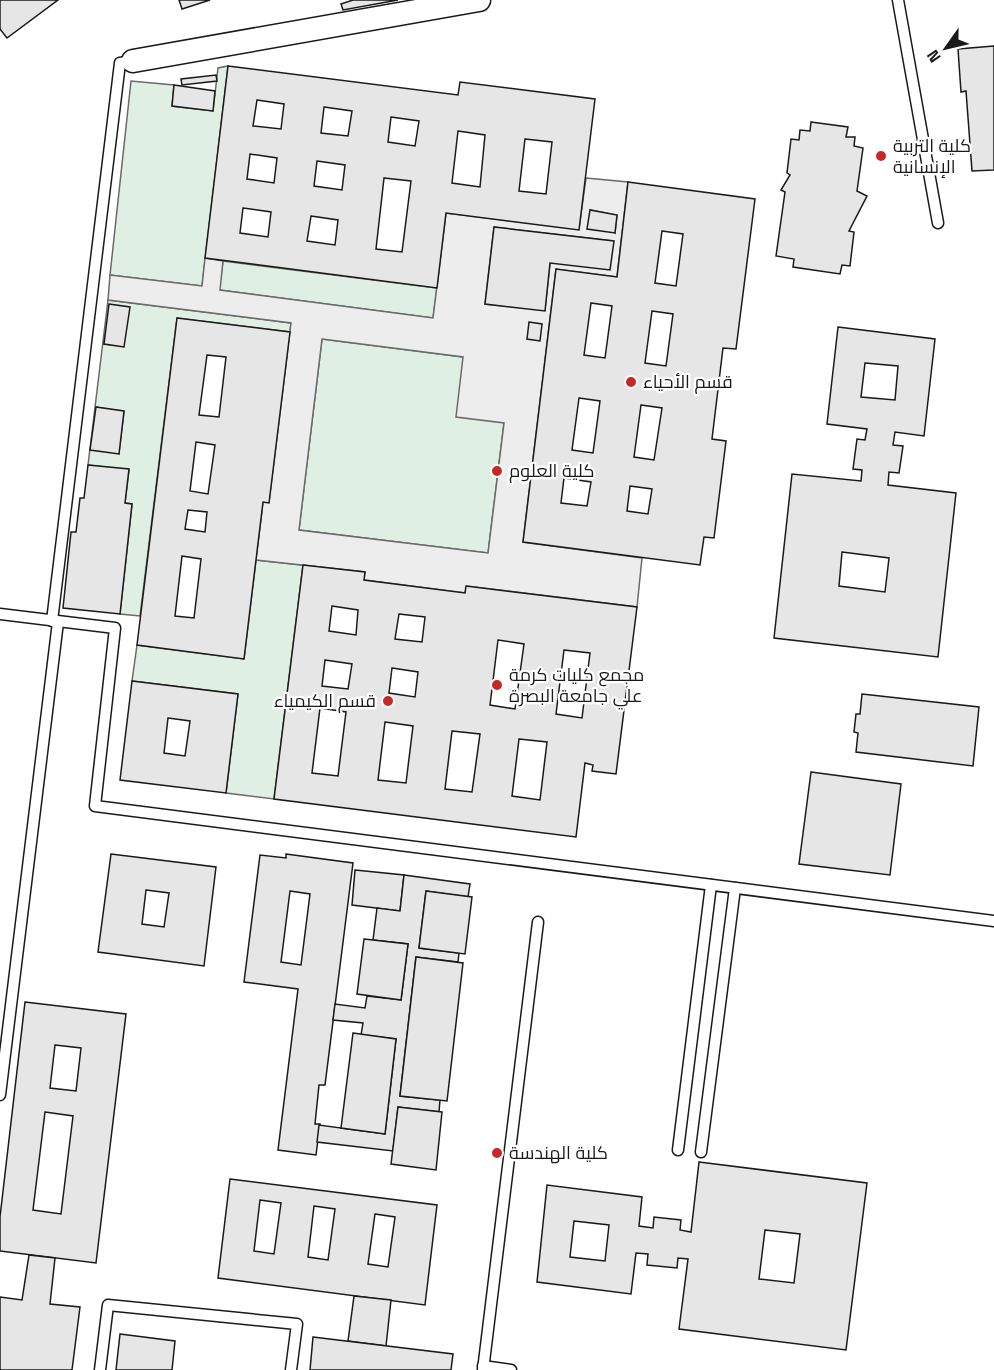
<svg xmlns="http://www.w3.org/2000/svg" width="994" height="1370" viewBox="0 0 994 1370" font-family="'Space Grotesk',Cairo,sans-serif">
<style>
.green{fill:#e0efe3;stroke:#6a6a6a;stroke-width:1.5;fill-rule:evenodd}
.parking{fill:#ededed;stroke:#6a6a6a;stroke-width:1.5;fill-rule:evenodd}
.building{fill:#e6e6e6;stroke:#1a1a1a;stroke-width:1.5;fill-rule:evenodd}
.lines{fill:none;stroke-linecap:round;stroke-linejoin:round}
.lane-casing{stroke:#1a1a1a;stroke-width:13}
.street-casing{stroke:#1a1a1a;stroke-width:25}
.lane{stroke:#fff;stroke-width:10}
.street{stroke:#fff;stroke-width:22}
.poi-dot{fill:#c62828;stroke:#fff;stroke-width:2}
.labels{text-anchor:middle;stroke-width:4.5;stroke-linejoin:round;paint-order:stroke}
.poi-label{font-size:18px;fill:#1a1a1a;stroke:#fff;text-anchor:start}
</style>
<rect width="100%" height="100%" fill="#fff"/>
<g class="green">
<polygon points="228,66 202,286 110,275 131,81 174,85 172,106 213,111 218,68"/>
<polygon points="223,261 437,288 433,318 219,290"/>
<path d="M108 300 291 323 290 332 177 318 140 616 120 614 132 504 125 503 129 470 88 465ZM110 304 124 346 104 344ZM96 407 124 412 119 453Z"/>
<polygon points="322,339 463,357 504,423 488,553 299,530"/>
<polygon points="256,560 303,565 274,799 226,793 238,694 132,681 137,645 244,659"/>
</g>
<path class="parking" d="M586 178 628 182 617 277 556 269 523 542 642 558 637 607 467 586 465 593 364 580 365 572 256 560 263 502H269L291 323 108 300 110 275 202 286 205 258 223 261 220 290 433 318 446 213 579 229ZM591 210 617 215 615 233ZM494 227 613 241 550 263 545 310 485 304ZM322 339 463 357 456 417 504 423 488 553 299 530Z"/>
<g class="building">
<polygon points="0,0 58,0 7,38 0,29"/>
<polygon points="179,0 210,0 182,9"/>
<polygon points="353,0 398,0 343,10 341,4"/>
<polygon points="994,46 994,170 972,171 966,91 961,92 958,49"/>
<path d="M228 66 458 95 460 82 595 99 579 230 446 213 437 288 205 258ZM257 100 284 104 281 129 253 126ZM324 107 352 111 348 136 321 133ZM391 117 419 121 415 146 388 142ZM458 131 485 135 480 187 452 183ZM525 139 552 142 546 194 519 191ZM250 154 277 158 274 183 247 179ZM317 161 345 165 342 190 314 186ZM384 178 411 181 402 252 376 249ZM243 208 271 212 268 237 240 233ZM311 216 338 220 335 245 307 241Z"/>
<polygon points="216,75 217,81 182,85 181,79"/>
<polygon points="174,85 215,91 213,111 172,106"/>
<polygon points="811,122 848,127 846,137 855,137 854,146 863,148 857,191 867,196 849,231 854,232 850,266 842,265 840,274 793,267 794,259 776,256 785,192 781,190 790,175 787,173 791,139 799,140 800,130 810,131"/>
<path d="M628 182 755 199 736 349 723 348 712 439 726 441 714 538 704 537 700 565 523 542 556 269 617 277ZM662 231 683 234 676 286 655 283ZM591 303 612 306 605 358 584 355ZM652 311 673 314 666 366 645 363ZM579 398 600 401 593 453 572 450ZM641 405 662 408 654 460 634 457ZM564 478 591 482 587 506 561 503ZM630 486 652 489 648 514 627 511Z"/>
<polygon points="590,210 617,215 615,233 587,229"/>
<polygon points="494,227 614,241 610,270 550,263 545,311 485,304"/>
<polygon points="109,304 130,307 124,347 104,344"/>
<path d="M177 318 290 332 269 503 263 502 244 659 137 645ZM207 355 226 357 219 417 199 415ZM196 442 215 445 208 494 190 491ZM188 510 207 512 205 532 185 529ZM182 556 201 559 194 618 175 616Z"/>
<polygon points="529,322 542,324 540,341 527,339"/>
<path d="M838 327 935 339 924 436 895 432 893 445 903 446 899 473 889 472 888 485 956 493 938 657 774 638 792 474 861 481 862 470 853 469 857 439 865 440 867 429 827 424ZM865 363 898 366 895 400 861 397ZM842 552 889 558 885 592 839 586Z"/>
<polygon points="96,407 124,411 119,454 90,450"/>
<polygon points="88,465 129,469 125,503 132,504 120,614 63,608 71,532 76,532 80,498 84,498"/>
<path d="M303 565 365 572 364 580 465 593 466 586 637 607 616 774 592 771 593 765 585 763 576 837 274 799ZM332 606 358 610 356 635 329 631ZM399 614 425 617 422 642 395 639ZM498 640 524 644 515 709 490 705ZM564 650 590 653 582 718 556 714ZM325 660 352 664 348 689 322 686ZM392 668 418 672 415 697 389 693ZM320 708 346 712 338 776 312 773ZM385 722 413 726 406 783 378 780ZM452 731 480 734 472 792 445 789ZM519 739 547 742 540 800 512 796Z"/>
<path d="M132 681 238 694 226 793 120 780ZM168 718 190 721 185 756 164 753Z"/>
<polygon points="862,694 979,707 973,766 856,752 858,733 854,732 856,714 860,714"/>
<polygon points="811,772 901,784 890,875 799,864"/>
<path d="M111 854 216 867 204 966 98 952ZM146 890 169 893 164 927 142 924Z"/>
<path d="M286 854 353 863 325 1085H319L315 1124H320L316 1155 278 1150 298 989 244 982 260 855 286 858ZM290 891 310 894 301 965 281 962Z"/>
<polygon points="355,870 404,875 400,911 352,905"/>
<polygon points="404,875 470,884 468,897 426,891 419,948 459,953 458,962 416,957 400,1096 440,1100 439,1112 398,1107 393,1151 317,1142 319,1125 385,1134 396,1039 361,1035 363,1023 333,1020 335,1004 365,1008 367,996 401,1000 408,944 373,940 377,908 400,911"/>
<polygon points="426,891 472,897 465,954 419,948"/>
<polygon points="364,939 408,944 401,1000 357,994"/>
<polygon points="416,957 463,963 447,1101 400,1096"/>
<path d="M25 1002 126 1014 96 1263 0 1251V1217ZM55 1045 81 1048 76 1091 50 1088ZM45 1112 73 1116 61 1214 33 1210Z"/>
<polygon points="353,1033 396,1039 385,1134 341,1128"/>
<polygon points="398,1107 442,1112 436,1170 391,1164"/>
<path d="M699 1162 867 1183 846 1350 679 1329 688 1259 678 1258 677 1268 647 1265 648 1254 636 1253 631 1294 537 1282 547 1185 642 1197 639 1226 653 1228 654 1217 681 1220 680 1230 691 1232ZM574 1221 609 1225 605 1261 570 1257ZM765 1230 800 1234 794 1283 759 1279Z"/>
<path d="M230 1179 437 1205 425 1305 218 1278ZM260 1200 281 1203 274 1254 254 1251ZM314 1206 335 1209 328 1260 308 1257ZM375 1214 395 1217 388 1267 368 1264Z"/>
<polygon points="29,1255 55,1258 50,1304 80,1307 72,1370 0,1370 0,1297 22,1300"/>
<polygon points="354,1296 391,1300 386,1346 348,1341"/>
<polygon points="120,1334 175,1341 172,1370 116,1370"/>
<polygon points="313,1337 453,1354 451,1370 310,1370"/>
</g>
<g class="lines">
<defs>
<g id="lane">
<polyline points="898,0 938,223"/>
<polyline points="0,614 115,628 95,806 994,921"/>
<polyline points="52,621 120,63 133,61"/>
<polyline points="0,1095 58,622"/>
<polyline points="678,1150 711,885"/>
<polyline points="701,1152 735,888"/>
<polyline points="483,1366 511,1370"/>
<polyline points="100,1370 108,1305 297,1324 291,1370"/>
<polyline points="483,1370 538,922"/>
</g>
<polyline id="street" points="133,61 479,0"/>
</defs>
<use href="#lane" class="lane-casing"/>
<use href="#street" class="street-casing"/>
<use href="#lane" class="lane"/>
<use href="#street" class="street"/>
</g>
<g class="poi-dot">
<circle cx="881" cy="156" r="6"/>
<circle cx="631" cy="382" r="6"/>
<circle cx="497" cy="471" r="6"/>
<circle cx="497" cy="685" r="6"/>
<circle cx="388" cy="701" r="6"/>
<circle cx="497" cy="1153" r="6"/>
</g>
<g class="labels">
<g class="poi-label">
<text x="893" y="152">كلية التربية<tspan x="893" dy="21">الإنسانية</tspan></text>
<text x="643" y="388">قسم الأحياء</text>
<text x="509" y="477">كلية العلوم</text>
<text x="509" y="681">مجمع كليات كرمة<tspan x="509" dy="21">علي جامعة البصرة</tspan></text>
<text x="376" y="707" text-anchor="end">قسم الكيمياء</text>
<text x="509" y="1159">كلية الهندسة</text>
</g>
</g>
<g transform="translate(946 48) rotate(236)" stroke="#ffffff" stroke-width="4.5" paint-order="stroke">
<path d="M0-4.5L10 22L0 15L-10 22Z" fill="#1a1a1a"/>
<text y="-9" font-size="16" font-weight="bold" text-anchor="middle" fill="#1a1a1a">N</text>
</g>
</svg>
